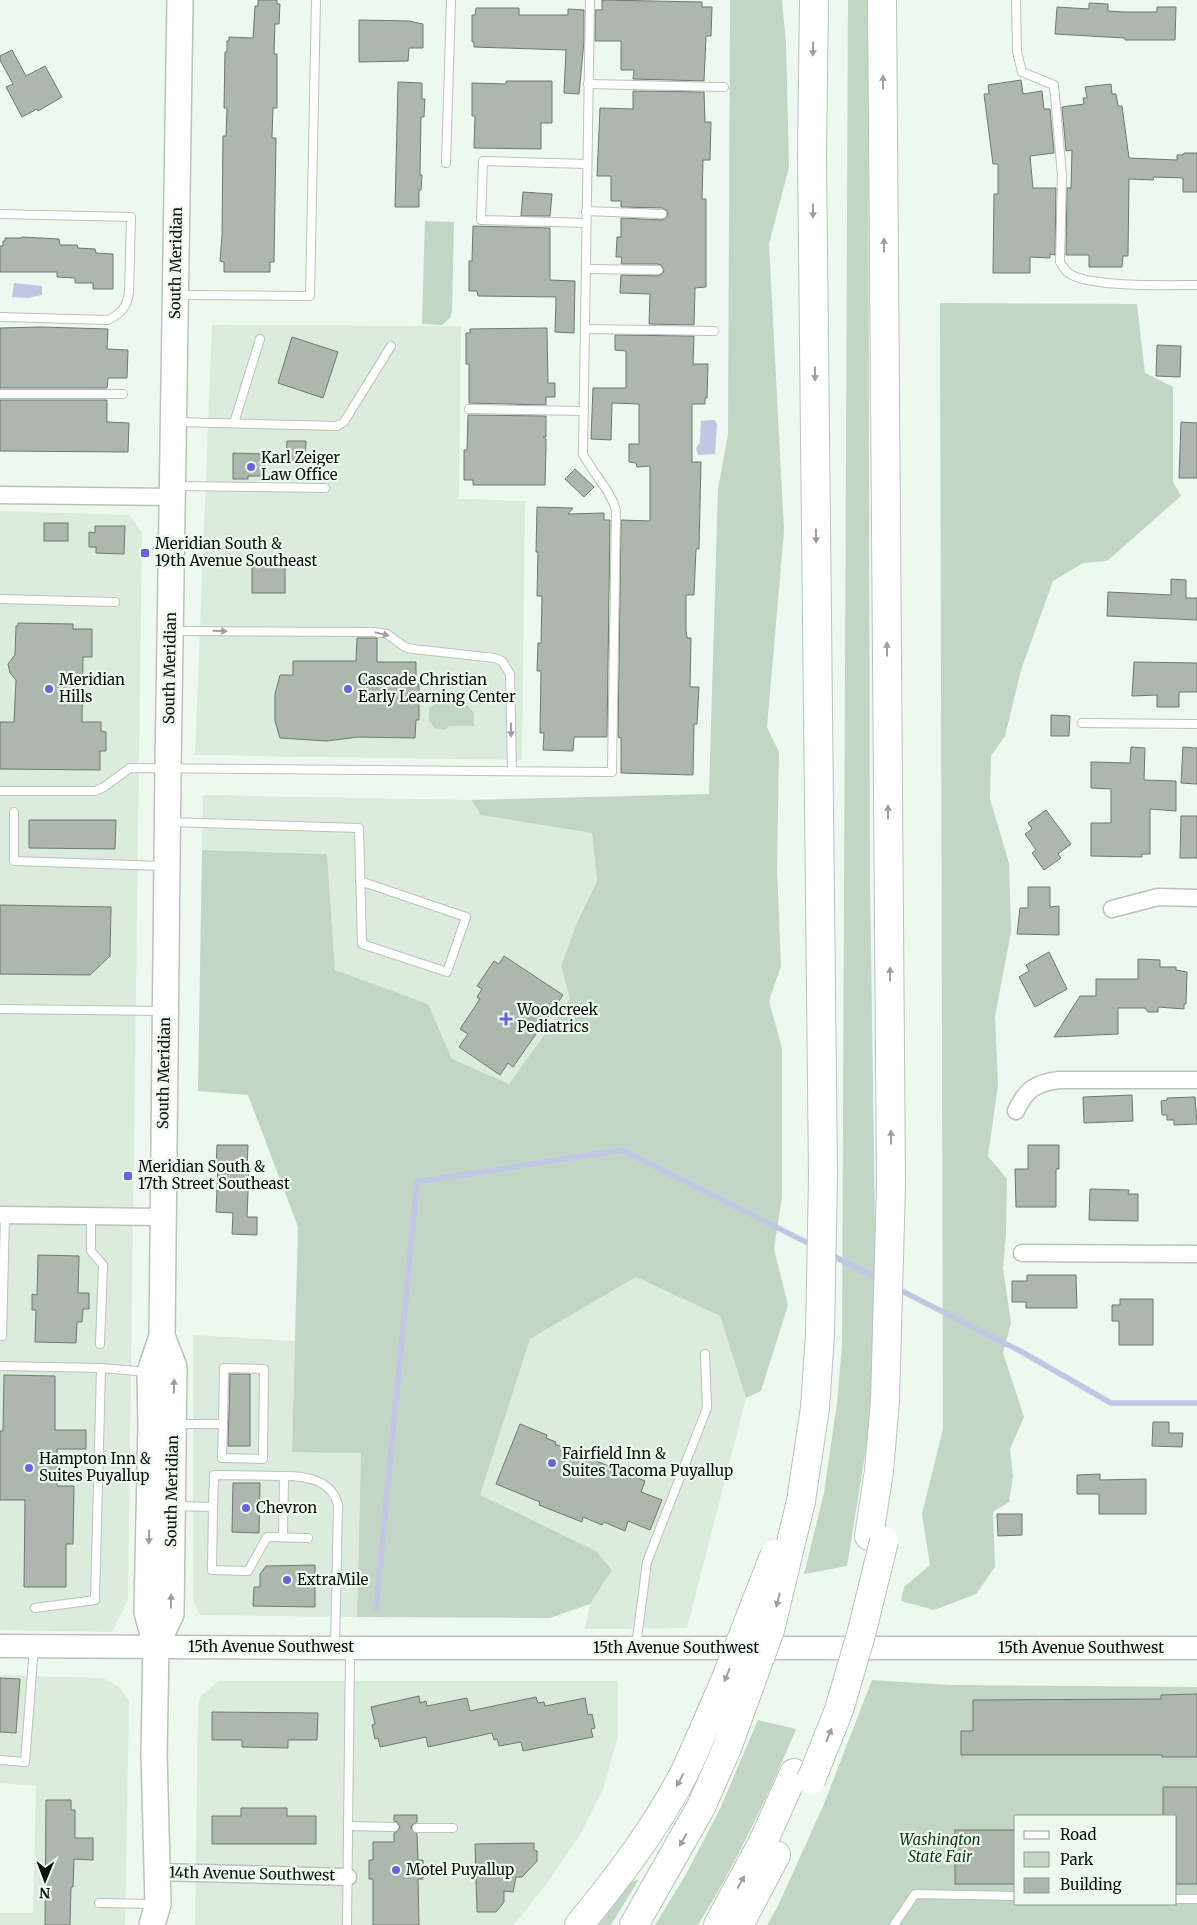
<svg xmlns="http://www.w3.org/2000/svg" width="1197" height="1925" viewBox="0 0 1197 1925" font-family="Merriweather,serif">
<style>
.built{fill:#dbecdd}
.green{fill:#c1d6c4;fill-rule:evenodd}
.water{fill:#c2c6e5}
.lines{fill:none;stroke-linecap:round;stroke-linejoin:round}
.stream{stroke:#c2c6e5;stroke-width:5.5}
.building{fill:#adb7ae;stroke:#6f7970}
.lane-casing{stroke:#b9c3ba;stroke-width:10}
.street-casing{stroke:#b9c3ba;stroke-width:19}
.secondary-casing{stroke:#b9c3ba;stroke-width:25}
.primary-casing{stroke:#b9c3ba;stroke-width:28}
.highway-casing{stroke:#b9c3ba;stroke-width:30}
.lane{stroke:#fff;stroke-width:8}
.street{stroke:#fff;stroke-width:16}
.secondary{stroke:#fff;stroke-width:22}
.primary{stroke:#fff;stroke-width:25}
.highway{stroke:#fff;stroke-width:28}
.highway-bridge-casing{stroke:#b9c3ba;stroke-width:30;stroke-linecap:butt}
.highway-bridge{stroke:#fff;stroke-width:28}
.oneway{fill:#9e9f9e}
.poi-dot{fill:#6864dd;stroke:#edf8ee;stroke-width:2}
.labels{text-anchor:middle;stroke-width:4.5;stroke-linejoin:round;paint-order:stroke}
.street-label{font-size:15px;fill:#0d100d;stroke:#edf8ee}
.poi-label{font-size:15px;fill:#0d100d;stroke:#edf8ee;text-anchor:start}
.park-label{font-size:15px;font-style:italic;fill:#0f3a19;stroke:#edf8ee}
</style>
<rect width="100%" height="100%" fill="#edf8ee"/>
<g class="built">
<polygon points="212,325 461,326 459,499 525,501 522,760 195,755"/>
<polygon points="0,511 129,515 142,533 128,1600 112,1632 0,1630"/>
<polygon points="203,795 471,800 481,815 592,833 597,881 576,925 561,966 570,999 509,1084 452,1059 428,1004 335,971 327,854 202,850"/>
<polygon points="636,1277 720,1316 746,1398 687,1628 585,1629 590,1604 612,1570 480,1495 530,1339"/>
<polygon points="193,1335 295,1341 292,1452 361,1452 357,1617 201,1615 197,1610 193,1601"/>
<polygon points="0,1675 103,1678 119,1687 129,1701 125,1925 0,1925 0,1913 33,1913 36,1786 0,1783"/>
<polygon points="219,1681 618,1681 618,1737 603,1789 579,1837 547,1883 514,1925 195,1925 198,1705 201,1696"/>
</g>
<g class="green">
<polygon points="730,0 782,0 786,43 789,167 769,244 784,531 767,727 779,752 777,871 781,966 769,1001 782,1048 782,1197 774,1249 788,1305 761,1391 746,1398 720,1316 636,1277 530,1339 480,1495 596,1551 612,1570 590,1604 550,1618 357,1617 361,1453 292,1452 298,1227 248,1095 198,1091 202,850 327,854 335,970 428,1004 452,1059 509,1084 570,999 561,966 576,925 597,881 592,833 481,815 471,800 709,794 718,489 728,434"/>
<polygon points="848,0 868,0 870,880 876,1299 875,1373 869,1430 847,1566 804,1574 824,1493 837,1403 842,1346"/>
<polygon points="425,221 454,222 452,312 450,318 442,325 422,324"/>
<polygon points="940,303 1137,304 1145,373 1173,387 1173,482 1181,496 1107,561 1083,563 1053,581 1021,670 1005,736 991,756 990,799 1009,863 1011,932 995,1016 998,1085 988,1156 1007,1179 1006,1234 1003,1268 1011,1323 1003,1353 1024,1417 1010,1449 1013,1476 1009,1502 993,1512 995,1567 976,1594 934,1610 901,1601 904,1587 930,1565 922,1514 943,1429"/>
<polygon points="434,693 456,693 474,713 474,726 449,726 445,730 436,729 429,721 429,708 434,705"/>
<path d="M872 1680 950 1685 1197 1687V1925H767L777 1908 824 1804ZM1016 1816H1176V1904H1016Z"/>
<path d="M758 1720 796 1729C767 1798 737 1862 698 1925H655L685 1876 720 1809Z"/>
<polygon points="639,1879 611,1925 595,1925 628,1883"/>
</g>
<g class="water">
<polygon points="14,283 42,286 42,295 28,298 12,297"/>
<polygon points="709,420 715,420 717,425 715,454 698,455 696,448 700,442 701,421"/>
</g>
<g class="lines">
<g class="stream">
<polyline points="829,1254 881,1280"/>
<polyline points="896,1288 1022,1352 1111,1403 1197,1403"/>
<polyline points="376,1608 417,1182 622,1150 814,1246"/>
</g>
</g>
<g class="building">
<polygon points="258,0 277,0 277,4 280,4 279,24 275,24 274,54 277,54 277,108 273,108 272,138 276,138 274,262 270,262 270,272 224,272 224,262 220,261 222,236 223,136 226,136 227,108 224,108 225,52 227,52 227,41 229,41 229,37 253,38 255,6 258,6"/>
<polygon points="602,0 702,2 702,7 712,7 711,36 706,36 704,81 633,79 634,70 621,70 621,41 595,41 595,10 602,10"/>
<polygon points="1089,3 1108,4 1108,11 1123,12 1157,12 1157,7 1176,7 1175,40 1125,40 1125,38 1055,34 1057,7 1089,9"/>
<polygon points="476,8 519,8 519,15 568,15 568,9 584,10 584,41 579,94 564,93 566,50 474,47 474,42 472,42 472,15 475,15"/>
<polygon points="359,20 409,21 423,24 423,48 409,48 408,61 359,62"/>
<polygon points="12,50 26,76 45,66 62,97 38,111 37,109 22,117 6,87 13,84 0,60 0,56"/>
<polygon points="1021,80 1023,94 1042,91 1044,109 1050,109 1054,153 1030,156 1033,188 1056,188 1055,255 1050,254 1050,258 1030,257 1030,273 993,273 994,194 998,194 998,164 993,164 984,94 989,94 988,85"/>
<polygon points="506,81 552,81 552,123 541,123 541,149 474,148 475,116 472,116 472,83 506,84"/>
<polygon points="398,82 422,83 422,99 425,99 424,117 421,117 420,175 422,175 421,190 419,190 419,207 395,207"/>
<polygon points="1111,84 1112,94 1116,94 1118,106 1122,106 1129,158 1177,160 1177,155 1183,155 1184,153 1197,153 1197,192 1183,192 1183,178 1154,177 1153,180 1129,179 1128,256 1123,256 1122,267 1089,267 1089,255 1066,255 1067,188 1071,188 1072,150 1066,151 1062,107 1084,104 1083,98 1087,98 1085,87"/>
<polygon points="633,91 704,92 705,122 711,122 710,160 703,160 702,199 706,199 706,287 695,288 694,325 649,324 650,294 620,293 621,275 658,276 663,273 664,270 661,265 658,264 621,264 622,257 616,257 617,237 621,237 621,218 662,220 665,219 668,215 667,211 663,208 621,207 621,201 611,201 611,176 597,176 600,108 633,109"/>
<polygon points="523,192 552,194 550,216 521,216"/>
<polygon points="473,226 550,228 550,280 575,281 574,333 555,332 556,297 478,296 477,291 469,291 469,261 472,261"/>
<polygon points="22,237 59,239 60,245 77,245 78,248 95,249 96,253 113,254 113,289 93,289 93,283 75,283 75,278 57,277 57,272 0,272 0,246 3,246 3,241 5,241 5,238 22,238"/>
<polygon points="41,327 108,329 107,349 128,350 127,378 108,378 107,388 0,388 0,328"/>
<polygon points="547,328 548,383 555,383 555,397 546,397 546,405 469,403 469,364 466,364 466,333 470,333 470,329"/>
<polygon points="615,335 694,336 693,364 708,364 707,398 705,398 705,404 692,404 692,462 701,462 699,549 696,549 694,595 686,595 686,630 687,638 691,638 690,687 699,687 697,724 694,724 693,775 621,773 621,738 618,737 621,520 650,521 650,466 637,467 636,463 629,462 629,444 639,444 639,404 612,403 611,440 591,439 593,388 626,388 626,351 615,350"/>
<polygon points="292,337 338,352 323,398 278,383"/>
<polygon points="1157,345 1181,346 1180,377 1156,376"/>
<polygon points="0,400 107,400 107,422 129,423 128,452 0,451"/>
<polygon points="468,415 546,416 546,437 543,437 546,439 546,447 545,485 473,485 473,480 464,480 464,450 467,450"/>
<polygon points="1181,422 1197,423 1197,478 1179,478"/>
<polygon points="287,441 306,441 305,462 286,461"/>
<polygon points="233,453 265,454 265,476 248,476 248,479 233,479"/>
<polygon points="575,469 594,487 584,497 565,479"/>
<polygon points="537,507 573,508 568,514 604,513 604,520 610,520 607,737 574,737 573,751 543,750 544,733 540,733 541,671 537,671 538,643 541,643 542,596 537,596 538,552 536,552"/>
<rect x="44" y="523" width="24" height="18"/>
<polygon points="95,526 125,526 124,554 96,553 96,547 89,547 89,532 95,533"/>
<rect x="252" y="557" width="33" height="36"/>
<polygon points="1171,579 1186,580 1186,598 1197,598 1197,620 1107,616 1108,592 1171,595"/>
<polygon points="18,623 73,624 73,629 92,629 92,657 83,657 82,722 101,722 101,731 106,732 106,751 100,751 100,770 0,769 0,722 14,722 16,680 10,673 8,664 15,655 16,626 18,626"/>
<polygon points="357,638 377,638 377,662 416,662 416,683 419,684 419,720 416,720 415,738 358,737 327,741 280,738 275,721 275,694 280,675 293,675 293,661 356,661"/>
<polygon points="1134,662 1197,663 1197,692 1179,692 1179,707 1157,707 1157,695 1132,696"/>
<polygon points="1051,715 1070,716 1069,736 1051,736"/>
<polygon points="1131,747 1145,748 1144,780 1176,781 1176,811 1150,809 1150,854 1142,854 1142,857 1091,856 1091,823 1111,823 1111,789 1091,788 1091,762 1130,763"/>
<polygon points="1183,747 1197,748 1197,784 1181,783"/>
<polygon points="1046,810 1071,844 1058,854 1061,858 1044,870 1032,853 1036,850 1025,834 1032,829 1028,823"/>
<polygon points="1181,816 1197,816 1197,858 1180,858"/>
<polygon points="29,820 116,820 115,849 29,848"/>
<polygon points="1028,887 1050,887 1050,907 1059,906 1059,935 1017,934 1020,908 1028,908"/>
<polygon points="0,905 111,907 110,956 90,975 0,974"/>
<polygon points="1049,952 1067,989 1035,1007 1019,977 1029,971 1026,965"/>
<polygon points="504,956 563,995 513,1067 508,1063 500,1075 459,1047 468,1034 460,1029 480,999 477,997 482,989 477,986 494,961 499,964"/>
<polygon points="1138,959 1160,960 1160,967 1176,967 1176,970 1187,972 1186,1004 1184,1004 1184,1009 1158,1007 1158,1012 1148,1012 1145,1008 1118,1008 1118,1034 1054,1037 1080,996 1096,996 1096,979 1138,979"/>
<polygon points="1132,1095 1133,1121 1084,1123 1083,1097"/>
<polygon points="1195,1097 1197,1124 1174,1125 1174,1120 1167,1120 1167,1115 1162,1115 1161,1101 1167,1100 1167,1098"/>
<polygon points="217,1145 248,1145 247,1168 249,1168 247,1217 257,1217 257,1235 232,1234 233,1213 216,1212 218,1166 216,1166"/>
<polygon points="1028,1145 1059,1145 1059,1169 1056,1169 1056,1207 1016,1207 1015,1169 1028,1169"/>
<polygon points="1090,1189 1129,1190 1128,1194 1138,1194 1138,1221 1089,1220"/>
<polygon points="38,1255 79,1256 78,1293 89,1293 89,1309 83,1309 82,1322 77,1322 76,1343 35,1342 36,1310 32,1310 32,1294 37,1295"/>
<polygon points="1027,1275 1076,1275 1077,1308 1026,1308 1026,1302 1012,1302 1012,1281 1027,1281"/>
<polygon points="1120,1299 1153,1299 1153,1345 1119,1345 1119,1321 1112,1321 1112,1305 1120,1305"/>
<polygon points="230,1374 250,1374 250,1446 228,1446"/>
<polygon points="4,1375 55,1376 55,1430 86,1430 86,1449 57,1449 57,1486 74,1486 73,1544 66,1544 66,1587 24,1587 25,1500 0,1500 0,1431 3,1431"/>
<polygon points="1153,1422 1169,1422 1169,1433 1183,1433 1182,1447 1152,1446"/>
<polygon points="520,1424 547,1435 546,1438 556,1442 555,1444 645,1481 641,1492 662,1500 650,1530 628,1521 625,1531 604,1522 602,1525 583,1517 582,1522 539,1505 540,1502 496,1484"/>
<polygon points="1100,1474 1100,1480 1146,1479 1146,1514 1099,1514 1099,1494 1077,1494 1077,1475"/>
<polygon points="233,1483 260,1483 259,1533 232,1532"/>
<polygon points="997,1514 1022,1514 1022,1535 998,1536"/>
<polygon points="315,1565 315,1607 253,1606 254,1587 260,1587 260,1574 266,1566"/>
<polygon points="0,1678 20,1679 16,1733 0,1732"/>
<polygon points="1197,1694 1197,1757 1162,1757 1162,1755 961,1755 961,1731 973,1731 973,1700 1161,1699 1161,1695"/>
<polygon points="419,1696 420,1703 426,1701 427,1706 467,1698 470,1711 536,1697 538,1703 544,1702 545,1706 585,1698 588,1715 592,1714 595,1728 591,1729 593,1737 523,1751 521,1742 499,1746 497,1739 494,1740 492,1733 428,1747 426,1737 380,1747 378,1738 375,1739 372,1725 375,1724 371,1707"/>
<polygon points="212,1712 318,1713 317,1740 288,1740 288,1748 242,1747 242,1740 212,1740"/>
<polygon points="1163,1787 1197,1787 1197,1884 1176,1884 1176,1816 1163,1816"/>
<polygon points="46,1800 71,1800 71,1810 75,1810 75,1838 93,1838 93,1860 74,1859 73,1887 71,1887 70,1925 45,1925"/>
<polygon points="241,1808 287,1808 287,1816 316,1816 316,1844 212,1844 212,1816 241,1816"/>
<polygon points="394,1815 417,1815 417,1822 412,1825 411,1828 417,1834 418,1860 423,1860 423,1879 418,1879 419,1925 373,1925 373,1879 369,1879 369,1860 373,1860 373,1842 394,1842 394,1833 398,1830 400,1827 397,1822 394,1821"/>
<rect x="955" y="1830" width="61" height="54"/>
<polygon points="534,1843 534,1850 537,1851 537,1861 522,1877 516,1877 513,1892 504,1891 504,1902 496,1912 477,1912 475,1844"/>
</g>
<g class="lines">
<defs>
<g id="lane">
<path d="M1016 0 1017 52 1022 72 1054 85 1062 175 1060 262C1062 265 1064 269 1067 272 1085 288 1170 285 1197 285"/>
<polyline points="588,84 724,87"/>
<polyline points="446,163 451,0"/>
<polyline points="586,211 662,214"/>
<path d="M0 214 131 217 129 292C127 307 122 313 108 320L0 317"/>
<polyline points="586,223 481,220 483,161 587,164"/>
<polyline points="586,269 658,270"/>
<polyline points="178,295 310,296 316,0"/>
<polyline points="585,329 714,331"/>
<polyline points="0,394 123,394"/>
<polyline points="469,409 584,411"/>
<polyline points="176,422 337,426 344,422 391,346"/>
<polyline points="234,423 260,339"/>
<polyline points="175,486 325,488"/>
<polyline points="0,599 115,602"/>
<polyline points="173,631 374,632 387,634 405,647 413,649 495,658 502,661 510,674 512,771"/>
<polyline points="1082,723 1197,724"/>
<path d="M0 791H95L104 787 130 768 612 772 616 510C610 489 593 474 583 454L590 0"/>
<polyline points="14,812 14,861 163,866"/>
<polyline points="170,822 359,828 362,944 447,972 466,917 360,881"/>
<polyline points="0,1009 163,1011"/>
<polyline points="91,1216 91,1251 103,1265 100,1344"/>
<polyline points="2,1336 5,1215"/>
<polyline points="0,1366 101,1368 148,1372"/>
<polyline points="177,1424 223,1424 222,1458 263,1459 264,1369 224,1368 223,1424"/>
<path d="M284 1476C307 1476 332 1480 338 1505L335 1646"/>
<polyline points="176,1506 213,1507 212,1570 248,1571 267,1537 308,1538"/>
<polyline points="213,1507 214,1475 284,1476 283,1537"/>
<polyline points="35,1608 95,1600 101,1368"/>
<polyline points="636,1646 647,1562 707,1408 705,1354"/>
<polyline points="0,1760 25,1762 34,1647"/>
<polyline points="348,1826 394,1827"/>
<polyline points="417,1828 453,1828"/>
<polyline points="1176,1899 1197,1899"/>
<polyline points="99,1903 155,1904"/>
<polyline points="347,1925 350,1650"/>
<polyline points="894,1925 915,1894 1016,1896"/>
</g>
<g id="street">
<polyline points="0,495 173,497"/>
<polyline points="1112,909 1158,897 1197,898"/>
<path d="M1016 1111C1026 1089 1036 1083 1059 1080H1197"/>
<polyline points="0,1215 162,1217"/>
<polyline points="1022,1253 1197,1254"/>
<polyline points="157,1872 348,1877"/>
</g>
<polyline id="secondary" points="0,1646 335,1648 1197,1648"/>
<g id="primary">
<polyline points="156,1646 171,1614 174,1367 162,1336"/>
<polyline points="152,1925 158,1904 154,1754 156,1646 147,1612 151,1425 150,1372 162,1336 168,768 180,0"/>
</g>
<g id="highway">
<polyline points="801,1501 815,1408 820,1334 823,1176 812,156 814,0"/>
<polyline points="869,1536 879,1471 885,1401 891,1185 882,0"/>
<path d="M579 1925C616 1880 652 1833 680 1781 688 1767 694 1751 701 1736"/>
<polyline points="634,1925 701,1807 727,1748"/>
<polyline points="718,1925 763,1842 794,1773"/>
<polyline points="739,1925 776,1855"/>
</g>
</defs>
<use href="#lane" class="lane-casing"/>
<use href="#street" class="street-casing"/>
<use href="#secondary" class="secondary-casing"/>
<use href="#primary" class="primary-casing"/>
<use href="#highway" class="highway-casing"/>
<use href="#lane" class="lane"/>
<use href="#street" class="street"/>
<use href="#secondary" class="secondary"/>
<use href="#primary" class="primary"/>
<use href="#highway" class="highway"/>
<defs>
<g id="highway-bridge">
<polyline points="701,1736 727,1676 775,1554"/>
<polyline points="727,1748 770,1630 801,1501"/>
<polyline points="811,1780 839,1710 862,1631 884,1541"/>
</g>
</defs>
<use href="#highway-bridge" class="highway-bridge-casing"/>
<use href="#highway-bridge" class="highway-bridge"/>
</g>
<defs><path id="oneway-solid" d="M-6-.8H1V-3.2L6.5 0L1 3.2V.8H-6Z" transform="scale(1.25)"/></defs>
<g class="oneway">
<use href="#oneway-solid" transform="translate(813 49) rotate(91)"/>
<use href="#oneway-solid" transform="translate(883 82) rotate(-90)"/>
<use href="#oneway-solid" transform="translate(813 211) rotate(89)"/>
<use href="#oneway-solid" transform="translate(884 245) rotate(-90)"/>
<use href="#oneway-solid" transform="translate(815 374) rotate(89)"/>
<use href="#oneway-solid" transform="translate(816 536) rotate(89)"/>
<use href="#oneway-solid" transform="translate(220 631) rotate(1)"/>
<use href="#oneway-solid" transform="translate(382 634) rotate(13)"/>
<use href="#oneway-solid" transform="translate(887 649) rotate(-90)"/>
<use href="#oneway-solid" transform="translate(511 730) rotate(89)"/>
<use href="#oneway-solid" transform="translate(888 812) rotate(-90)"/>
<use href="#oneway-solid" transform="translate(890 974) rotate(-90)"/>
<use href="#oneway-solid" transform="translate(891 1137) rotate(-90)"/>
<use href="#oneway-solid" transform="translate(174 1386) rotate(-89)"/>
<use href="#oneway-solid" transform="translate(149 1537) rotate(91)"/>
<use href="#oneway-solid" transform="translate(778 1600) rotate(104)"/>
<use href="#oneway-solid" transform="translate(171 1601) rotate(-89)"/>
<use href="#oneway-solid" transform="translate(727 1675) rotate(112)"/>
<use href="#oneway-solid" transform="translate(829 1735) rotate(-68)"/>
<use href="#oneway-solid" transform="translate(680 1780) rotate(118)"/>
<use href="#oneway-solid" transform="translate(683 1840) rotate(119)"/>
<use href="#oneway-solid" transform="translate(741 1882) rotate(-61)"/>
</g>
<g class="poi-dot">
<circle cx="251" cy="467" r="5"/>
<rect x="140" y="548" width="10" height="10" rx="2.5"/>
<circle cx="49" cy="689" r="5"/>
<circle cx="348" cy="689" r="5"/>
<path d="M503.5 1011.5h5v5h5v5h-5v5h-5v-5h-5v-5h5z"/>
<rect x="123" y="1171" width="10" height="10" rx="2.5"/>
<circle cx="552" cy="1463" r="5"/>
<circle cx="29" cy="1468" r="5"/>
<circle cx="246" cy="1508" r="5"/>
<circle cx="287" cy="1580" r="5"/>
<circle cx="396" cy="1870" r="5"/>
</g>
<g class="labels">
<g class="street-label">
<text transform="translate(176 263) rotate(-89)" y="5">South Meridian</text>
<text transform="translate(170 668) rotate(-89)" y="5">South Meridian</text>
<text transform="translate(164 1073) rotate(-89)" y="5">South Meridian</text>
<text transform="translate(172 1491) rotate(-89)" y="5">South Meridian</text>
<text x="271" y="1652">15th Avenue Southwest</text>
<text x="676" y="1653">15th Avenue Southwest</text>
<text x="1081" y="1653">15th Avenue Southwest</text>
<text transform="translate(252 1874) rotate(1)" y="5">14th Avenue Southwest</text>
</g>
<g class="poi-label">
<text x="261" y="463">Karl Zeiger<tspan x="261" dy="17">Law Office</tspan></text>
<text x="155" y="549">Meridian South &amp;<tspan x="155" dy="17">19th Avenue Southeast</tspan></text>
<text x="59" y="685">Meridian<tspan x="59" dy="17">Hills</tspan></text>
<text x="358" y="685">Cascade Christian<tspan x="358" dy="17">Early Learning Center</tspan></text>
<text x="517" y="1015">Woodcreek<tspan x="517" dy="17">Pediatrics</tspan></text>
<text x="138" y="1172">Meridian South &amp;<tspan x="138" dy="17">17th Street Southeast</tspan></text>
<text x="562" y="1459">Fairfield Inn &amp;<tspan x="562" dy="17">Suites Tacoma Puyallup</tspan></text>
<text x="39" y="1464">Hampton Inn &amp;<tspan x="39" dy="17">Suites Puyallup</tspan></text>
<text x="256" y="1513">Chevron</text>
<text x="297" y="1585">ExtraMile</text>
<text x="406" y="1875">Motel Puyallup</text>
</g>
<g class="park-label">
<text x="940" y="1845">Washington<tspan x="940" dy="17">State Fair</tspan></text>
</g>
</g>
<rect x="1014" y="1815" width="162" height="90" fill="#edf8ee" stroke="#939b94"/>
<rect x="1024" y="1831" width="25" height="8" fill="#ffffff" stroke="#939b94"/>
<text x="1060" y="1840" font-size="15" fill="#0d100d">Road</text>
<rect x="1024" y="1852" width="25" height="15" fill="#c1d6c4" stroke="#939b94"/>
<text x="1060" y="1865" font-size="15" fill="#0d100d">Park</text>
<rect x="1024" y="1878" width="25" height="15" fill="#adb7ae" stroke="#939b94"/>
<text x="1060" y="1890" font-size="15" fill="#0d100d">Building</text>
<g transform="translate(45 1880) rotate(181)" stroke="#edf8ee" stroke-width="4" paint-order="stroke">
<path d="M0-4L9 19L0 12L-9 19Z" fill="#0d100d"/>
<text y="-8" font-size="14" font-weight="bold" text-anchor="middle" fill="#0d100d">N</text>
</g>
</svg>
